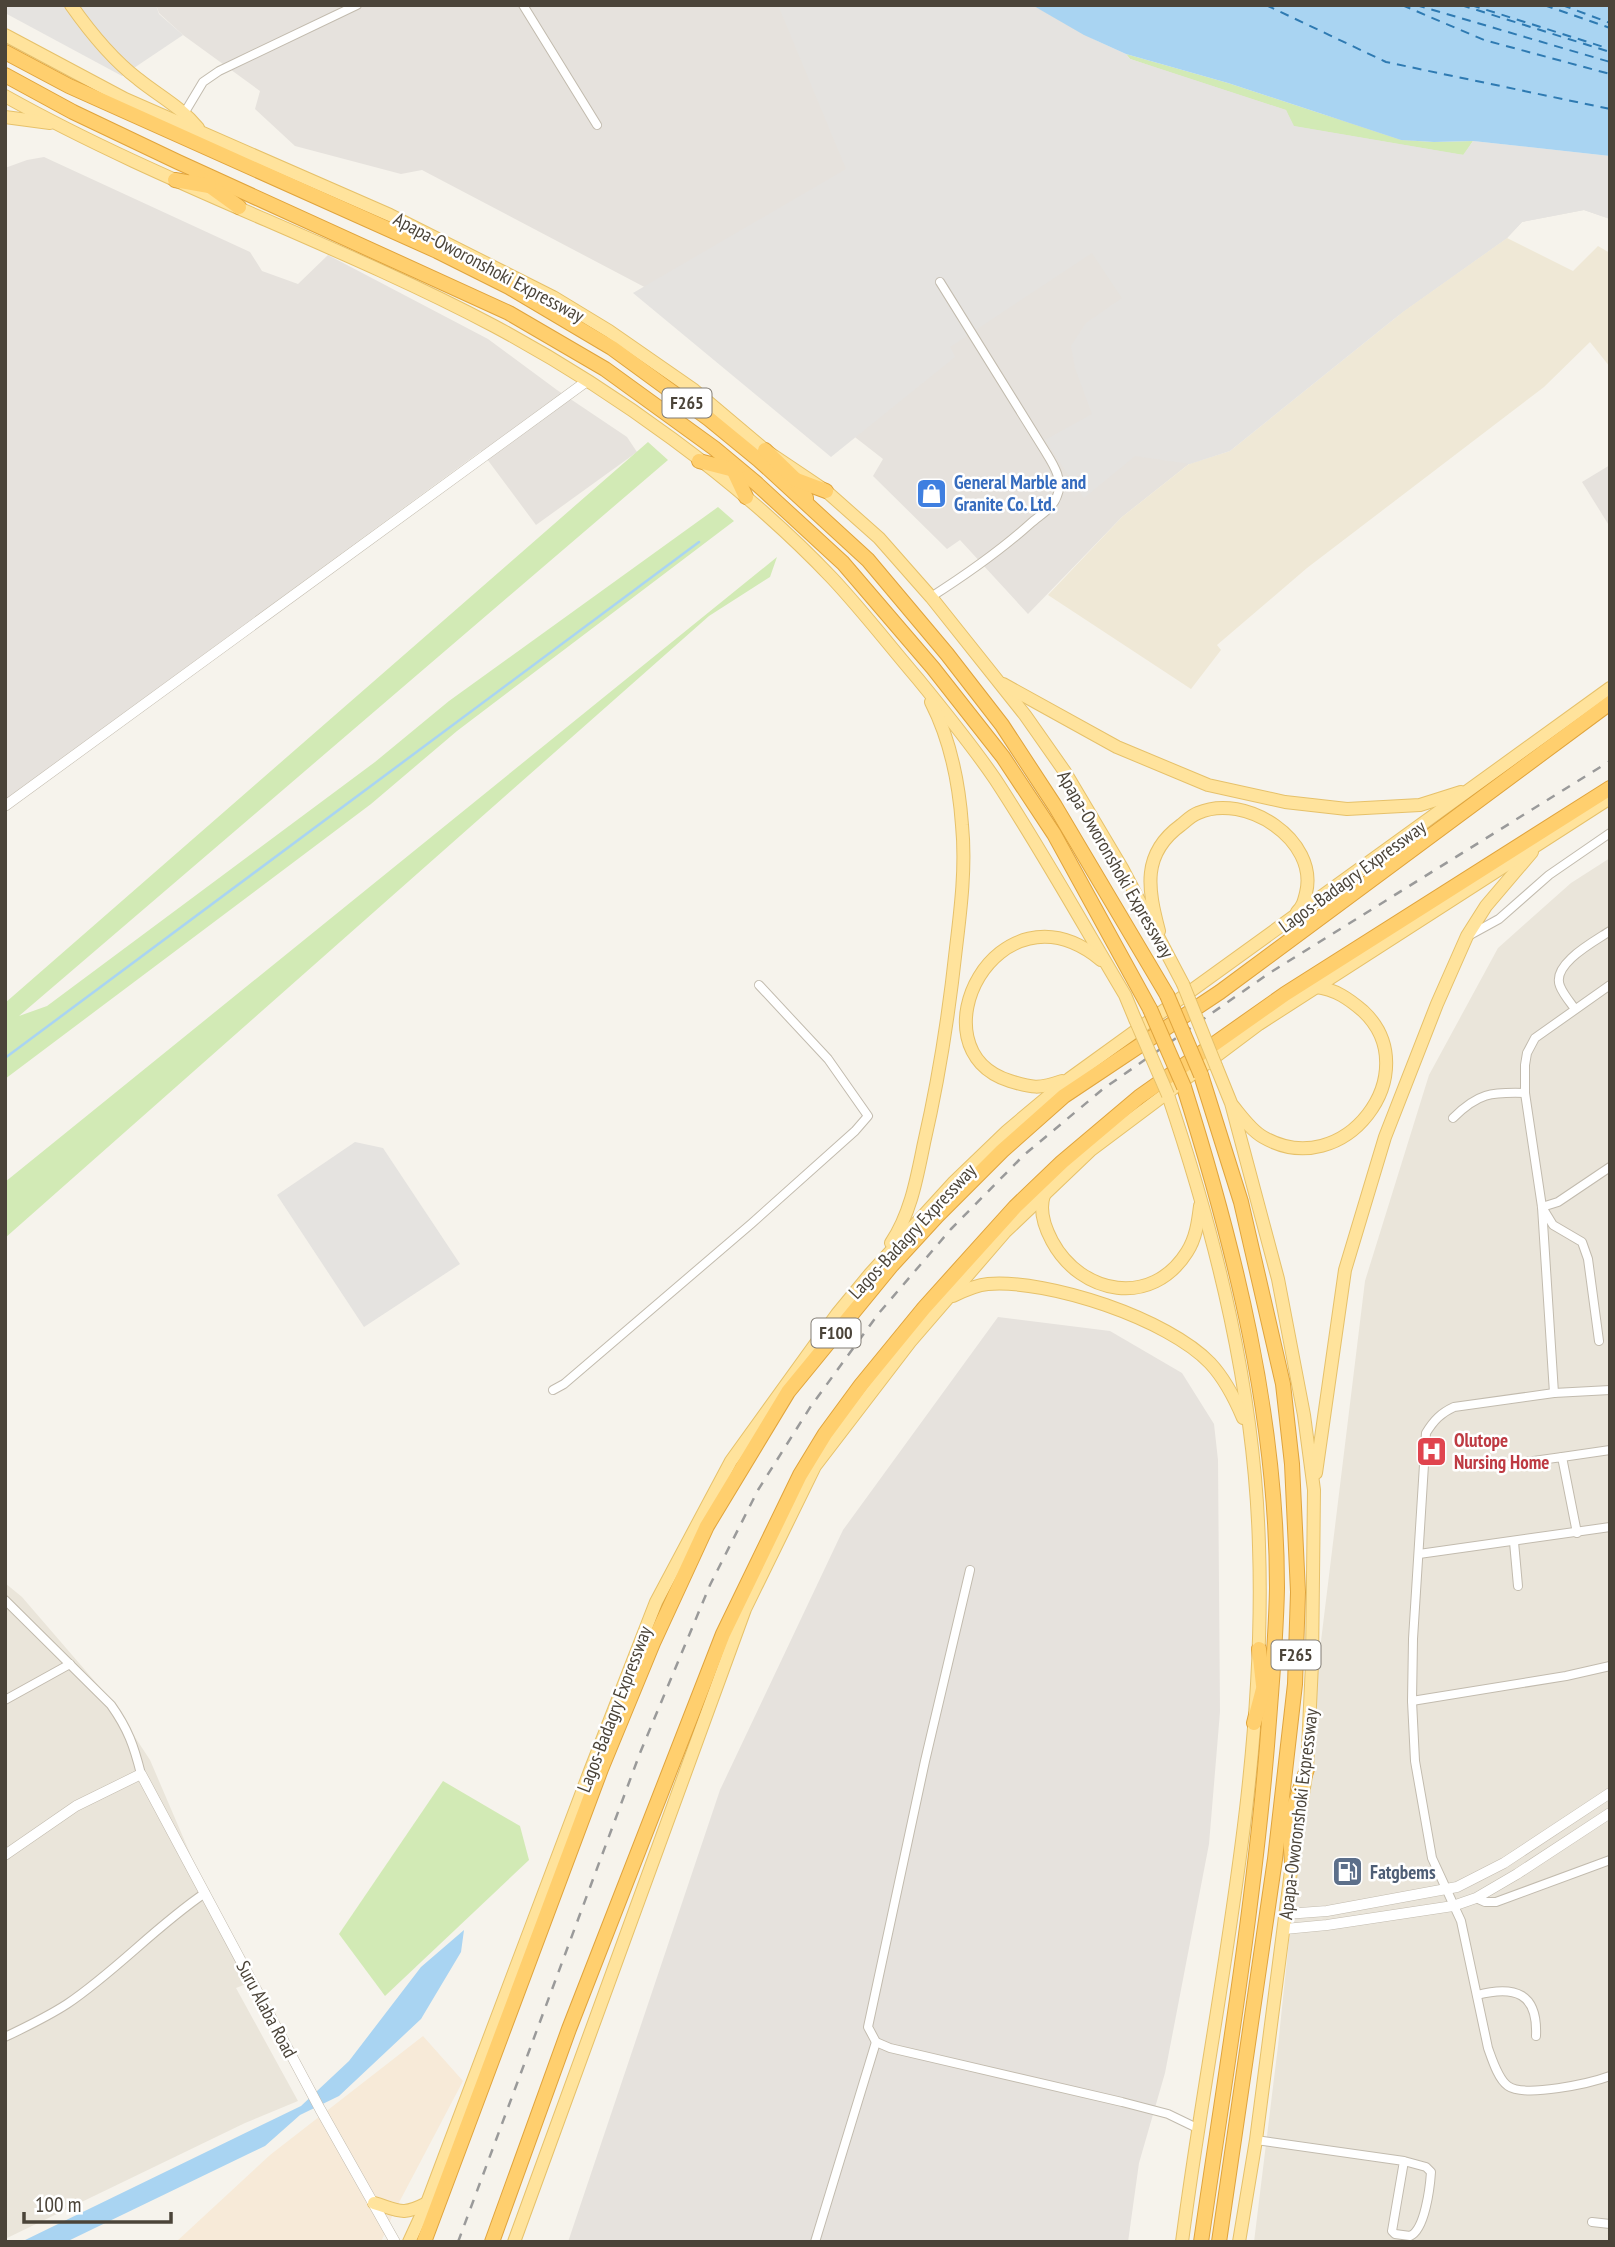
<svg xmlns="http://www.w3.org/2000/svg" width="1615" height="2247" viewBox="0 0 1615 2247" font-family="'PT Sans Narrow',sans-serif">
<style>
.residential{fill:#eae5da}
.commercial{fill:#f7ead8}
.industrial{fill:#e6e2dd}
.education{fill:#efe8d6}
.green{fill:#d2eab5}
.parking{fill:#e5e3e0}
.water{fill:#a9d4f2}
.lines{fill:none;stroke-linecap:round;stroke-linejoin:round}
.stream{stroke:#a9d4f2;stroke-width:2.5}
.ferry{stroke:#2e7ab2;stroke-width:2;stroke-dasharray:9 7;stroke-linecap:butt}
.minor-casing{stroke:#c2bbae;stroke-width:10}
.tertiary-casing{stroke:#c2bbae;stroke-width:11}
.primary-casing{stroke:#e6c16a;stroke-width:14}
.motorway-casing{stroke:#e0a43c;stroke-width:16}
.minor{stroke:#fff;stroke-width:8}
.tertiary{stroke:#fff;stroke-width:10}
.primary{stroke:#ffe39c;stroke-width:12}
.motorway{stroke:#ffcf6e;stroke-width:14}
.rail{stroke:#9a9a9a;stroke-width:2.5;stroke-dasharray:9 9;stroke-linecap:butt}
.primary-bridge-casing{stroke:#e6c16a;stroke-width:14;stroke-linecap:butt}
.motorway-bridge-casing{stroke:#e0a43c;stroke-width:16;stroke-linecap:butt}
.primary-bridge{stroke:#ffe39c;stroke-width:12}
.motorway-bridge{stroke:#ffcf6e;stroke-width:14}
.labels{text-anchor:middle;stroke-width:5;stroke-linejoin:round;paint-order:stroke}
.shield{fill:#fff;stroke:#817c74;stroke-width:2}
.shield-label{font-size:18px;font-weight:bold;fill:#4b4439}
.street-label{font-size:19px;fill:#4b4439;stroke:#fff}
.shop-label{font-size:19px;font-weight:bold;fill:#366cbe;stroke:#fff;text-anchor:start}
.health-label{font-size:19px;font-weight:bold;fill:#be3a42;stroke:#fff;text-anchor:start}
.service-label{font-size:19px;font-weight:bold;fill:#4e5e75;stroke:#fff;text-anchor:start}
</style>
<rect width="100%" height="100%" fill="#f6f3ec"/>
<g class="residential">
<polygon points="1610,858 1610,2242 1254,2242 1278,2046 1316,1682 1365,1281 1429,1075 1498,948 1571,883"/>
<polygon points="5,1583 22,1597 110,1699 150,1760 246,1984 236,1988 298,2101 245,2123 5,2239"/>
</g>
<polygon class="commercial" points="423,2036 463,2081 394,2212 381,2242 176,2242 270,2155"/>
<g class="industrial">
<polygon points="156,5 1032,5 1129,59 1464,155 1610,219 1584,210 1522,222 1507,238 1189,464 1122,517 1028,614 960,540 947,549 873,476 883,459 751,356 671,301 422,170 401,174 295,146 255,109 260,91 183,35 159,13"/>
<polygon points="44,157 250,252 262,271 298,284 328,255 488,339 557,390 627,437 637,452 536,525 481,451 5,800 5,168 27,160"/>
<polygon points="1610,465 1610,527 1582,482"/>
<polygon points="998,1317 1110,1331 1182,1373 1214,1424 1218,1460 1220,1712 1209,1844 1165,2073 1139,2163 1128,2242 568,2242 720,1790 843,1530"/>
</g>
<polygon class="education" points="1507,238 1573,271 1598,246 1610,253 1610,367 1590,342 1544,387 1307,568 1217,645 1221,650 1191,689 1048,595 1122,517 1189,464 1230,451 1404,311"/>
<g class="green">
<polygon points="1126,54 1228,83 1401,140 1434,142 1473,141 1464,155 1293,126 1286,110 1130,59"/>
<polygon points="648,442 668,460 19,1016 47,1006 375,762 449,701 718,507 734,521 457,731 371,804 5,1079 5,1003"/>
<polygon points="777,557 770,577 709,616 5,1238 5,1182"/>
<polygon points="443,1781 520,1826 529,1860 385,1996 339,1934"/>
</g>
<g class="parking">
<polygon points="5,5 156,5 159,14 183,35 122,76 5,13"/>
<polygon points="778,5 1032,5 1084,35 1126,54 1130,59 1286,110 1294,126 1463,155 1473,141 1610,156 1610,219 1584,210 1522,222 1507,238 1404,311 1230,451 1190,464 1135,456 1084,498 1045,440 1092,414 1075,368 1071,346 1086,323 1122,298 1092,253 950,347 955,357 831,457 633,293 846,169"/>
<polygon points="355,1142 383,1148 460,1264 364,1327 277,1195"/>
</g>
<g class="water">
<polygon points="1032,5 1610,5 1610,156 1473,141 1434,142 1401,140 1228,83 1126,54 1084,35"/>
<polygon points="464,1930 461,1952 421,2019 339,2096 300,2115 265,2146 66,2242 21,2242 301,2106 349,2061 421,1967"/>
</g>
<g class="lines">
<polyline class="stream" points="5,1058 699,542"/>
<g class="ferry">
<polyline points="1266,5 1386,62 1610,109"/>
<polyline points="1402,5 1484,40 1610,74"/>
<polyline points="1416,5 1610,62"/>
<polyline points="1461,5 1610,52"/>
<polyline points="1471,5 1610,49"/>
<polyline points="1544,5 1610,28"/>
<polyline points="1562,5 1610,23"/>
</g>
<defs>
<g id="minor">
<polyline points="523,5 597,125"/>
<polyline points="185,112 203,82 219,71 357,5"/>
<path d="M931 597C967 574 1000 551 1031 523 1040 515 1053 508 1057 496 1064 480 1053 464 1045 451L940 282"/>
<polyline points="1468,936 1499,919 1549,875 1610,833"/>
<path d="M1575 1009C1570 1002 1563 994 1560 986 1551 964 1595 941 1610 931"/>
<path d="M1453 1118C1478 1093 1491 1092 1525 1093"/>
<polyline points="1599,1341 1588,1259 1582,1242 1553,1225 1542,1207 1558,1202 1610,1167"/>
<polyline points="553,1390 564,1384 751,1224 855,1131 868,1116 828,1059 759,985"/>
<path d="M1610 1390 1554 1393 1454 1407C1441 1413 1434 1420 1426 1433L1413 1639 1412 1701 1415 1761 1432 1858 1461 1921 1488 2048C1492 2059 1498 2079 1508 2086 1525 2098 1591 2083 1610 2076"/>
<polyline points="1554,1393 1542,1207 1525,1093 1525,1065 1527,1053 1535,1038 1610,985"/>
<polyline points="1562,1457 1610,1450"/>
<polyline points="1511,1464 1562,1457 1577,1533"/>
<polyline points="1514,1542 1518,1586"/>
<polyline points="1419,1554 1610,1527"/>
<polyline points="970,1570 925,1761 868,2027 876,2042 890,2048 1122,2102 1168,2114 1197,2128"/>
<path d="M5 1600 111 1705C128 1729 134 1746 141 1774"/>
<polyline points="5,1700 70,1664"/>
<polyline points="1412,1701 1566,1676 1610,1666"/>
<polyline points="1476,1898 1485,1902 1496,1902 1610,1860"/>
<path d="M1477 1995C1515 1985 1538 1993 1536 2036"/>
<path d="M5 2037C26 2027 47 2017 67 2004 116 1971 155 1927 205 1893"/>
<path d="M1256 2140 1404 2161 1426 2167 1431 2172C1430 2187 1425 2230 1410 2236L1395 2234 1392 2231 1404 2161"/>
<polyline points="1592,2222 1610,2224"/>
<polyline points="815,2242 876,2042"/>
</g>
<g id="tertiary">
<polyline points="5,806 587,381"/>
<polyline points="5,1855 76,1806 141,1774 320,2109 395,2242"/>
<polyline points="1286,1914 1327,1911 1457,1887 1504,1863 1610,1793"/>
<polyline points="1285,1929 1327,1925 1453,1906 1476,1898 1517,1874 1610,1813"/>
</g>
<g id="primary">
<path d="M71 5C90 32 113 60 138 79 159 96 181 107 198 128"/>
<polyline points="5,35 125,99 390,215 553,297 609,331 694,390 765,450 826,491 879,538 931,597 1025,715 1065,772 1122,868 1183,984"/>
<path d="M5 96C162 184 335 242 494 326 612 389 739 480 832 578 862 610 889 645 918 679 945 712 971 744 995 779 1041 849 1082 923 1125 995L1135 1019"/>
<polyline points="5,117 50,123"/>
<polyline points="1003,684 1117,747 1208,785 1285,802 1347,809 1420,805 1461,792"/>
<path d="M1159 931C1148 889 1141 854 1181 825 1186 821 1192 815 1198 813 1245 792 1319 840 1306 893 1304 901 1303 906 1297 912"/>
<polyline points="1216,1066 1231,1103 1278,1279 1304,1415 1314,1490 1312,1664 1307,1769 1292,1863 1256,2140 1239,2242"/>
<path d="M1062 1081C1039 1089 1032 1088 1010 1081 910 1050 997 875 1101 960"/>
<path d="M1168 1095C1217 1240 1255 1393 1259 1546 1267 1781 1212 2011 1182 2242"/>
<path d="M1233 1106C1242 1117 1251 1130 1263 1137 1344 1184 1428 1072 1363 1011 1349 999 1335 989 1316 987"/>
<path d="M1044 1195C1039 1210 1045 1228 1052 1241 1081 1295 1152 1308 1187 1252 1196 1238 1198 1222 1200 1206"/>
<path d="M891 1243C911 1213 917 1177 924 1143 939 1078 949 1013 956 948 961 907 966 866 962 825 959 783 950 739 931 702"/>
<path d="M953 1296C963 1291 976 1285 988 1284 1049 1279 1168 1319 1210 1363 1225 1379 1235 1399 1243 1418"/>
<polyline points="1316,1473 1345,1270 1385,1137 1437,1004 1467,936 1486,906 1532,852"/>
<path d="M374 2203C400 2211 402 2216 427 2203"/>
<polyline points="409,2242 427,2203 590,1771 656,1602 731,1461 837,1314 870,1274 954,1182 1007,1131 1069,1079 1610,688"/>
<polyline points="514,2242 745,1609 815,1466 910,1342 1005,1232 1091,1150 1259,1024 1610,798"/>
</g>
<g id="motorway">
<polyline points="5,52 69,86 437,251 509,287 612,348 709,419 759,460 868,560 947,654 1002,725 1055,806 1167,995"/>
<polyline points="5,75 73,112 178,162 509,313 605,369 714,448 756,483 843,563 933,668 1003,757 1054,834 1150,1009"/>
<polyline points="196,176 239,207"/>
<polyline points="175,180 209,186"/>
<polyline points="765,450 796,480 806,498"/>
<polyline points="699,461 738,471"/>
<polyline points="732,467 746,497"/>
<polyline points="794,479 826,491"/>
<polyline points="1201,1075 1241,1202 1283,1384 1292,1464 1298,1592 1295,1684 1275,1859 1219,2242"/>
<path d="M1184 1087C1235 1249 1277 1416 1277 1588 1276 1641 1271 1693 1267 1746 1253 1912 1225 2077 1201 2242"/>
<polyline points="1259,1649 1263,1685"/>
<polyline points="1254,1723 1267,1674"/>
<polyline points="1289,1822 1292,1863"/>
<polyline points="1284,1835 1307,1769"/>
<polyline points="424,2242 601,1769 653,1643 707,1526 788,1392 892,1265 937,1216 1002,1151 1064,1096 1220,992 1610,703"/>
<polyline points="492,2242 569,2029 723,1634 800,1475 825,1434 861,1385 924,1308 1015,1207 1062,1162 1139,1097 1285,994 1610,788"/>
</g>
</defs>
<use href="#minor" class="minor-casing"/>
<use href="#tertiary" class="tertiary-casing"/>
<use href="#primary" class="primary-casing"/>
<use href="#motorway" class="motorway-casing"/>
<use href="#minor" class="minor"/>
<use href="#tertiary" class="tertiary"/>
<use href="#primary" class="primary"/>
<use href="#motorway" class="motorway"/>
<polyline class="rail" points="458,2242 640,1753 710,1585 758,1490 811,1406 879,1313 951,1229 1024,1155 1103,1089 1268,974 1610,761"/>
<defs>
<g id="primary-bridge">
<polyline points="1183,984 1216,1066"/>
<polyline points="1135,1019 1168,1095"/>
</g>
<g id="motorway-bridge">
<polyline points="1167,995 1201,1075"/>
<polyline points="1150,1009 1184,1087"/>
</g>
</defs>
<use href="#primary-bridge" class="primary-bridge-casing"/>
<use href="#motorway-bridge" class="motorway-bridge-casing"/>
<use href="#primary-bridge" class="primary-bridge"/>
<use href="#motorway-bridge" class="motorway-bridge"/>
</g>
<defs>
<symbol id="shop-square" viewBox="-11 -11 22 22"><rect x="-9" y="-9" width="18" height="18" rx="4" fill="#3f7fe0" stroke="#fff"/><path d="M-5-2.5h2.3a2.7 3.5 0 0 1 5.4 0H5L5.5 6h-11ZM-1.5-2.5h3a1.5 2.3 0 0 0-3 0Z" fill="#fff"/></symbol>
<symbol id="hospital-square" viewBox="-11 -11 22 22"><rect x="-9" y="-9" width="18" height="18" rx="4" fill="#e0444e" stroke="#fff"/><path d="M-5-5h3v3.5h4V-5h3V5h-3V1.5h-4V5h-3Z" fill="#fff"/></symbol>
<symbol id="fuel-square" viewBox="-11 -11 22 22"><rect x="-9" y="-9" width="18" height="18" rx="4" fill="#5c6f8a" stroke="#fff"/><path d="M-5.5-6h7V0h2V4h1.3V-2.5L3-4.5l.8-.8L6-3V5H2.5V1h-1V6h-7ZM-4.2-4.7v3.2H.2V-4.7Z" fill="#fff"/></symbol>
</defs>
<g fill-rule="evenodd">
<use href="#shop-square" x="914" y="476" width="35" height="35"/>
<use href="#hospital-square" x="1414" y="1434" width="35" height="35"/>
<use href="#fuel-square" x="1330" y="1854" width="35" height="35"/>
</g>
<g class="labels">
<g class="shield">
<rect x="662.5" y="388.5" width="49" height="29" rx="5"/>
<rect x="811.5" y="1318.5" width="49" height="29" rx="5"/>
<rect x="1271.5" y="1640.5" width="49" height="29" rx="5"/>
</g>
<g class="shield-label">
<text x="687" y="409">F265</text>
<text x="836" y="1339">F100</text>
<text x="1296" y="1661">F265</text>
</g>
<g class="street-label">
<text transform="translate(489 267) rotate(28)" y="7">Apapa-Oworonshoki Expressway</text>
<text transform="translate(1116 864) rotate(60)" y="7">Apapa-Oworonshoki Expressway</text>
<text transform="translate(1352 876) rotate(-36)" y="7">Lagos-Badagry Expressway</text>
<text transform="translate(912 1231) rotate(-47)" y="7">Lagos-Badagry Expressway</text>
<text transform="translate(614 1709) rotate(-69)" y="7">Lagos-Badagry Expressway</text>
<text transform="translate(1298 1814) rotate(-83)" y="7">Apapa-Oworonshoki Expressway</text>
<text transform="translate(267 2009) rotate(62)" y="7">Suru Alaba Road</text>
</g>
<g class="shop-label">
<text x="954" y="489">General Marble and<tspan x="954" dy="22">Granite Co. Ltd.</tspan></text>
</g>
<g class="health-label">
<text x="1454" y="1447">Olutope<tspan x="1454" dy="22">Nursing Home</tspan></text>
</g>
<g class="service-label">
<text x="1370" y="1879">Fatgbems</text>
</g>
</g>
<rect width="1615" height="2247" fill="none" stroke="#4b4439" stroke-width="14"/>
<path d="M24 2212v10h147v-10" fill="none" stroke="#4b4439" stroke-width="3.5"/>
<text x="35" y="2212" font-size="21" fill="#4b4439" stroke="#ffffff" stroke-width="5" paint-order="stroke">100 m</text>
</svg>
